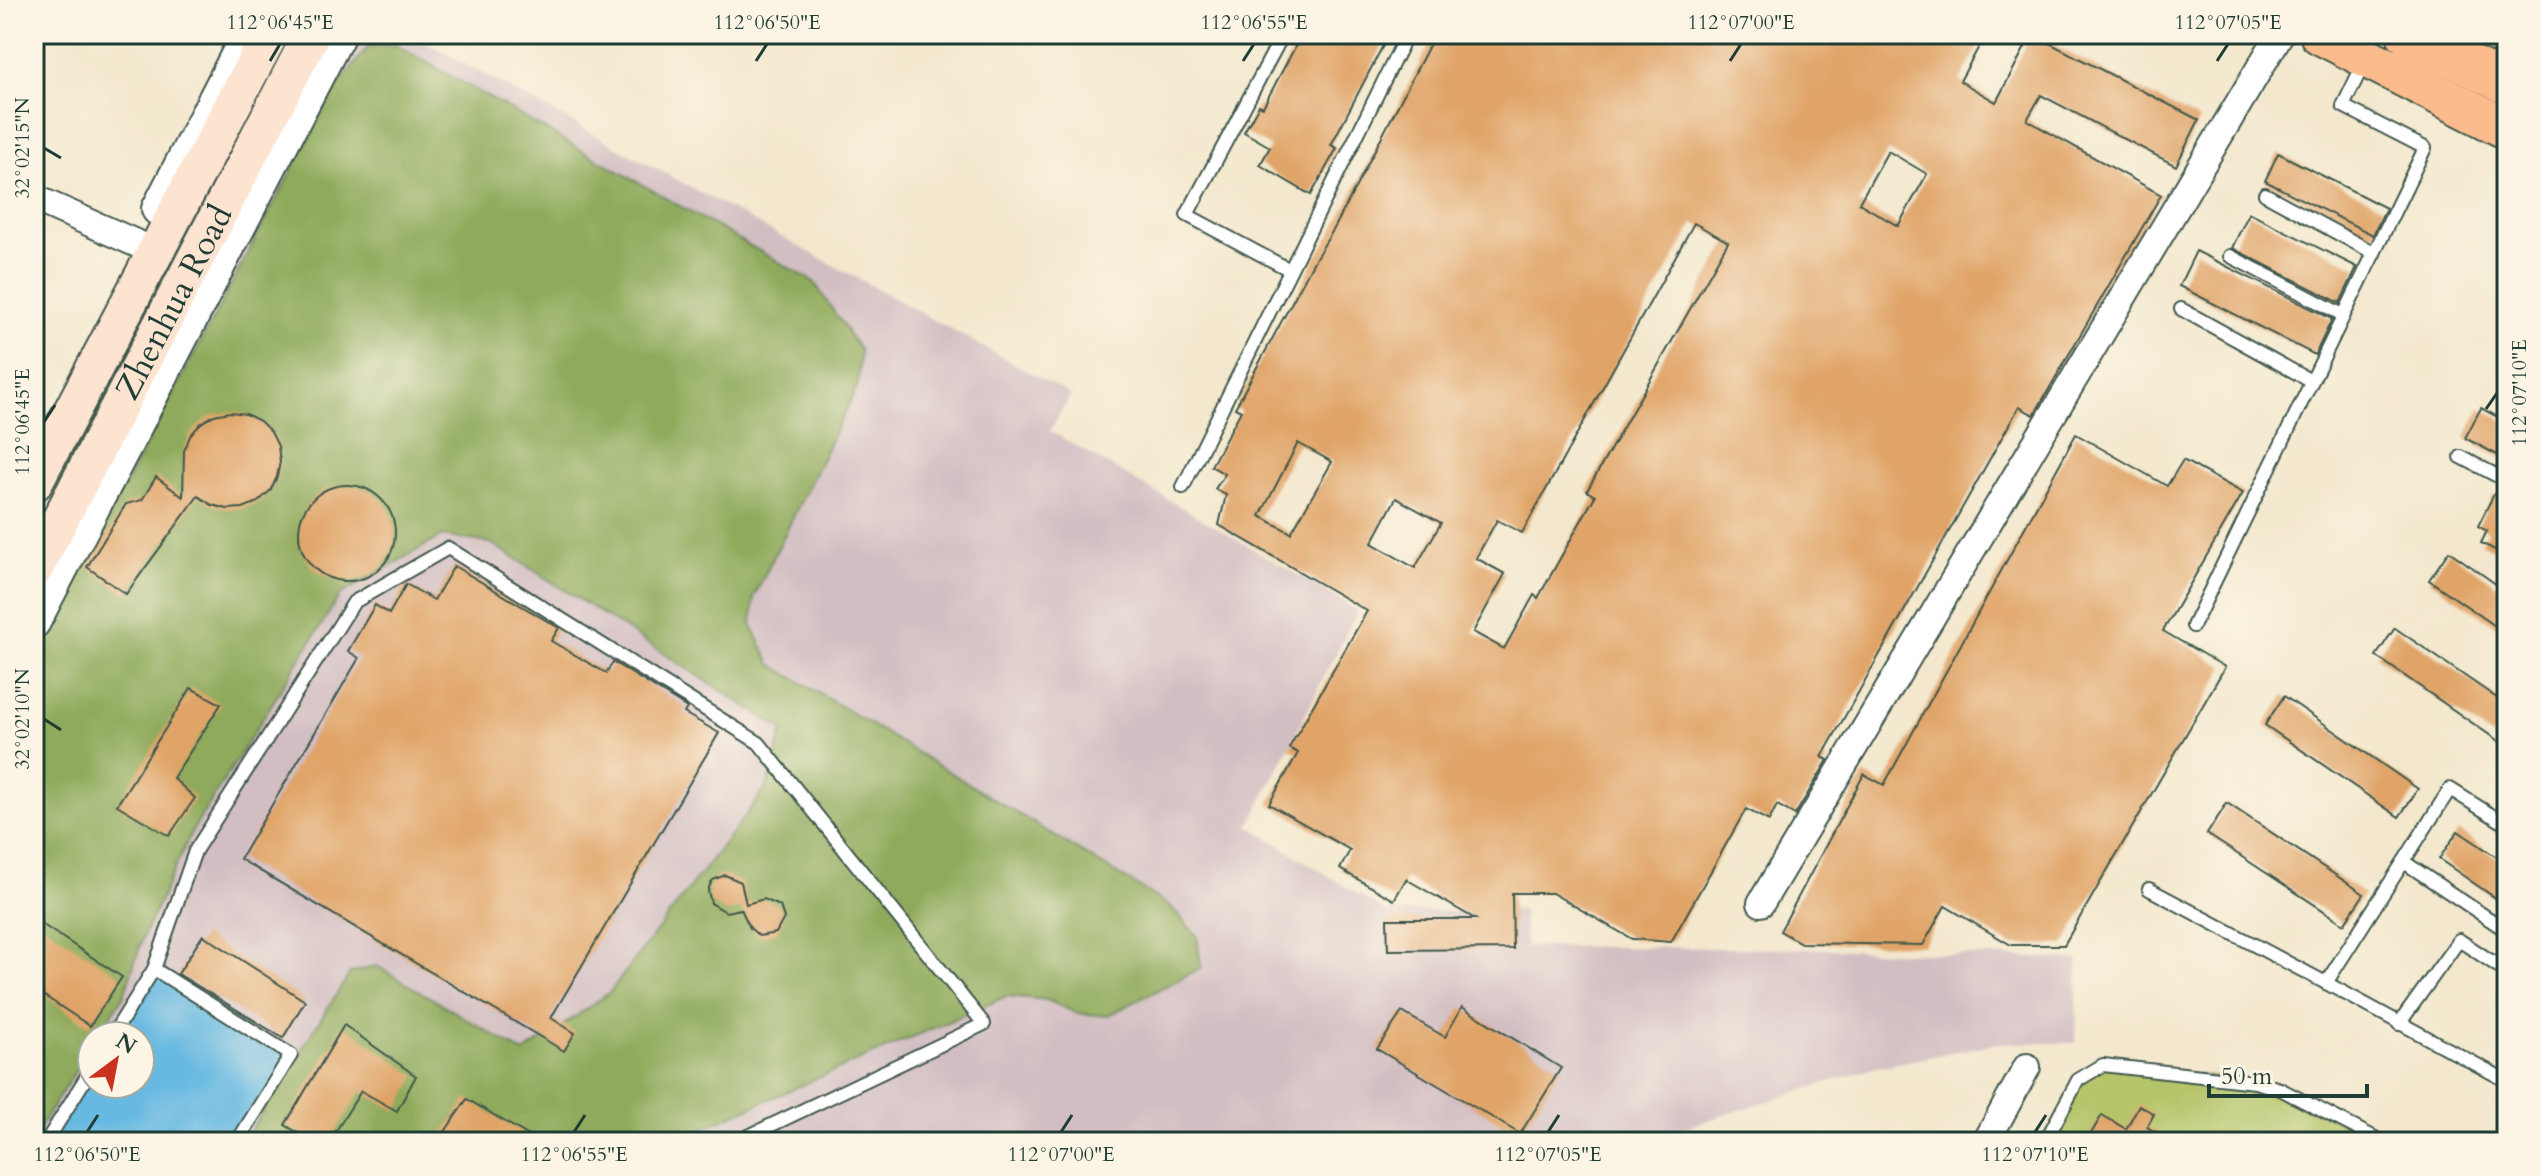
<svg xmlns="http://www.w3.org/2000/svg" width="2541" height="1176" viewBox="0 0 2541 1176" font-family="Cardo,serif">
<style>
.built{fill:#f7d0cb}
.industrial{fill:#d2bec2;fill-rule:evenodd}
.green{fill:#b4c467;stroke:#6a804e;stroke-width:2}
.forest{fill:#8faa5c;stroke:#577448;stroke-width:2}
.water{fill:#67b9e2;stroke:#437b8b;stroke-width:2}
.building{fill:#e0a467;fill-rule:evenodd}
.lines{fill:none;stroke-linecap:round;stroke-linejoin:round}
.service-casing{stroke:#3f574b;stroke-width:16}
.minor-casing{stroke:#3f574b;stroke-width:30}
.tertiary-casing{stroke:#3f574b;stroke-width:36}
.secondary-casing{stroke:#3f574b;stroke-width:40}
.primary-casing{stroke:#3f574b;stroke-width:44}
.service{stroke:#fff;stroke-width:12}
.minor{stroke:#fff;stroke-width:26}
.tertiary{stroke:#fff;stroke-width:32}
.secondary{stroke:#fde4d1;stroke-width:36}
.primary{stroke:#fbbb8d;stroke-width:40}
.ticks{fill:none;stroke:#1f3d34;stroke-width:3}
.labels{text-anchor:middle;stroke-width:7;stroke-linejoin:round;paint-order:stroke}
.street-label{font-size:34px;fill:#1f3d34;stroke:#fcf5e5}
.neatline{fill:none;stroke:#1f3d34;stroke-width:3}
.ticks-label{font-size:20px;text-anchor:middle;fill:#1f3d34}
</style>
<rect width="100%" height="100%" fill="#fcf5e5"/>
<filter id="ink" filterUnits="userSpaceOnUse"><feTurbulence type="fractalNoise" baseFrequency=".0125" numOctaves="2"/><feDisplacementMap in="SourceGraphic" scale="16" xChannelSelector="R" yChannelSelector="G"/><feConvolveMatrix kernelMatrix="1 2 1 2 8 2 1 2 1" color-interpolation-filters="sRGB"/></filter>
<filter id="wash" filterUnits="userSpaceOnUse"><feTurbulence type="fractalNoise" baseFrequency=".006" numOctaves="4" result="noise"/><feDisplacementMap in="SourceGraphic" scale="32" xChannelSelector="R" yChannelSelector="G"/><feGaussianBlur stdDeviation="1.8" result="paint"/><feColorMatrix in="noise" values="0 0 0 0 0 0 0 0 0 0 0 0 0 0 0 0 0 1.4 0 .05"/><feComposite in="paint" operator="in"/></filter>
<g filter="url(#wash)">
<rect width="100%" height="100%" fill="#f3e8cd"/>
<polygon class="built" points="2407,34 2507,34 2507,84"/>
<path class="industrial" d="M350 34H410L1071 395 1050 431 1358 610 1249 826 1386 912 1523 910 1525 946 1828 949 2078 960 2076 1043H1997L1874 1068 1638 1142H34V644ZM92 1036H140V1084H92Z"/>
<polygon class="green" points="2103,1065 2256,1082 2383,1142 2045,1142 2078,1080"/>
<polygon class="forest" points="396,45 814,282 860,351 858,385 754,597 752,626 771,664 1170,906 1197,936 1201,968 1107,1016 1076,1013 1047,1000 1007,996 671,1142 243,1142 350,973 377,966 524,1053 610,992 767,787 783,730 491,543 442,536 340,595 191,833 143,937 124,995 98,1036 92,1036 92,1045 34,1136 34,656 336,87 369,46"/>
<polygon class="water" points="154,969 291,1055 237,1142 46,1142 92,1068 92,1084 140,1084 140,1036 112,1036"/>
<g id="blocks">
<g class="building">
<polygon points="1302,34 1389,34 1331,145 1337,148 1311,195 1260,165 1270,147 1244,132 1259,105 1263,107"/>
<path d="M1435 34H1986L1960 81 1996 102 2032 34 2199 120 2176 166 2041 95 2027 120 2161 195 2034 415 2019 407 1822 757 1828 760 1795 815 1777 805 1769 821 1746 809 1671 942 1632 939 1552 893H1512L1513 949 1388 950 1387 919H1475L1406 879 1394 900 1340 869 1350 850 1269 804 1298 753 1289 748 1367 611 1219 525 1226 495 1215 489 1225 474 1211 466 1241 411 1235 408 1314 261 1335 227ZM1888 151 1927 174 1898 226 1859 203ZM1694 223 1728 242 1587 491 1595 496 1538 598 1534 595 1504 649 1473 632 1505 574 1476 558 1497 520 1522 533ZM1298 443 1332 462 1291 533 1260 516ZM1396 498 1441 523 1415 568 1372 543Z"/>
<polygon points="2278,153 2386,208 2373,235 2265,181"/>
<polygon points="2249,213 2357,267 2340,303 2232,248"/>
<polygon points="2196,251 2332,319 2315,355 2179,286"/>
<polygon points="2481,408 2507,422 2507,460 2465,438"/>
<polygon points="230,412 246,414 260,421 271,432 278,446 280,462 277,477 270,491 258,502 243,508 227,509 212,505 198,496 126,594 87,567 126,504 142,500 156,477 183,497 184,451 190,436 200,424 214,415"/>
<polygon points="2076,434 2167,486 2183,460 2243,493 2163,631 2225,667 2064,945 2011,945 1945,906 1923,945 1801,943 1780,931 1864,774 1884,785"/>
<circle cx="347" cy="533" r="48"/>
<polygon points="2494,494 2507,500 2507,556 2481,543 2487,531 2478,526"/>
<polygon points="2449,551 2507,592 2507,634 2429,580"/>
<polygon points="454,566 559,628 551,641 606,673 613,662 687,708 684,713 719,733 551,1018 575,1033 564,1051 240,859 359,658 348,651 375,605 389,614 406,584 434,600"/>
<polygon points="2395,628 2507,705 2507,747 2376,656"/>
<polygon points="191,688 221,704 173,778 195,798 169,836 117,805"/>
<polygon points="2284,696 2418,789 2399,817 2265,725"/>
<polygon points="2227,803 2364,894 2344,924 2207,834"/>
<polygon points="2458,831 2507,864 2507,906 2439,859"/>
<polygon points="725,875 741,882 746,904 764,899 780,906 784,918 776,933 759,936 750,928 741,909 726,912 711,903 708,891 710,885 713,880"/>
<polygon points="34,919 122,977 90,1026 34,989"/>
<polygon points="203,935 305,1001 283,1038 178,974"/>
<polygon points="1462,1007 1561,1068 1520,1134 1377,1049 1402,1012 1445,1037"/>
<polygon points="344,1025 416,1076 397,1111 361,1091 329,1142 314,1142 285,1125"/>
<polygon points="467,1099 539,1142 438,1142"/>
<polygon points="2139,1105 2154,1114 2147,1127 2173,1142 2086,1142 2102,1115 2126,1129"/>
</g>
</g>
</g>
<g filter="url(#ink)">
<use href="#blocks" fill-opacity="0" stroke="#3f574b" stroke-width="2"/>
<g class="lines">
<defs>
<g id="service">
<polyline points="1283,34 1187,215 1290,270"/>
<polyline points="2265,194 2374,253"/>
<polyline points="2230,256 2343,315"/>
<polyline points="2181,309 2311,381"/>
<polyline points="2461,457 2507,481"/>
<polyline points="1183,487 1407,34"/>
<polyline points="2193,626 2425,148 2343,106 2365,61"/>
<polyline points="2507,825 2450,789 2326,983 2507,1081"/>
<polyline points="2404,862 2507,931"/>
<polyline points="2149,889 2326,983"/>
<polyline points="154,969 291,1055 237,1142"/>
<polyline points="2399,1024 2459,940 2507,972"/>
<polyline points="112,1036 154,969 195,851 354,602 448,548 759,743 984,1024 736,1142"/>
<polyline points="46,1142 92,1068"/>
<polyline points="2045,1142 2078,1080 2103,1065 2255,1082 2280,1089 2383,1142"/>
</g>
<g id="minor">
<polyline points="34,198 140,245"/>
<polyline points="1761,903 2280,34"/>
<polyline points="1986,1142 2027,1067"/>
</g>
<g id="tertiary">
<polyline points="158,209 248,34"/>
<polyline points="34,622 339,34"/>
</g>
<g id="secondary">
<polyline points="34,483 270,34"/>
<path id="s1" d="M34 570 312 34"/>
</g>
<g id="primary">
<polyline points="2320,34 2507,129"/>
<polyline points="2407,34 2507,84"/>
</g>
</defs>
<use href="#service" class="service-casing"/>
<use href="#minor" class="minor-casing"/>
<use href="#tertiary" class="tertiary-casing"/>
<use href="#secondary" class="secondary-casing"/>
<use href="#primary" class="primary-casing"/>
<use href="#service" class="service"/>
<use href="#minor" class="minor"/>
<use href="#tertiary" class="tertiary"/>
<use href="#secondary" class="secondary"/>
<use href="#primary" class="primary"/>
</g>
</g>
<path class="ticks" d="M270 61 280 44M756 61 767 44M1243 61 1254 44M1730 61 1741 44M2217 61 2228 44M44 148 61 158M2486 409 2497 393M44 422 55 405M44 719 61 730M87 1132 98 1115M574 1132 585 1115M1061 1132 1072 1115M1548 1132 1559 1115M2035 1132 2046 1115"/>
<g class="labels">
<g class="street-label">
<text dy="12" stroke="none"><textPath href="#s1" startOffset="302">Zhenhua Road</textPath></text>
</g>
</g>
<rect width="2541" height="1176" fill="none" stroke="#fcf5e5" stroke-width="88"/>
<g transform="translate(116 1060) rotate(32)"><circle r="38" fill="#fcf5e5" stroke="#a4ab9e" stroke-width="2"/>
<path d="M0-6L14 30L0 20L-14 30Z" fill="#c8321e"/>
<text y="-12" font-size="22" font-weight="bold" text-anchor="middle" fill="#1f3d34">N</text>
</g>
<path d="M2209 1084v12h158v-12" fill="none" stroke="#1f3d34" stroke-width="4"/>
<text x="2221" y="1084" font-size="24" fill="#1f3d34" stroke="#fcf5e5" stroke-width="6" paint-order="stroke">50 m</text>
<rect x="44" y="44" width="2453" height="1088" class="neatline"/>
<g class="ticks-label">
<text x="280" y="29">112°06'45"E</text>
<text x="767" y="29">112°06'50"E</text>
<text x="1254" y="29">112°06'55"E</text>
<text x="1741" y="29">112°07'00"E</text>
<text x="2228" y="29">112°07'05"E</text>
<text transform="translate(22 148) rotate(-90)" y="7">32°02'15"N</text>
<text transform="translate(2519 393) rotate(-90)" y="7">112°07'10"E</text>
<text transform="translate(22 422) rotate(-90)" y="7">112°06'45"E</text>
<text transform="translate(22 719) rotate(-90)" y="7">32°02'10"N</text>
<text x="87" y="1161">112°06'50"E</text>
<text x="574" y="1161">112°06'55"E</text>
<text x="1061" y="1161">112°07'00"E</text>
<text x="1548" y="1161">112°07'05"E</text>
<text x="2035" y="1161">112°07'10"E</text>
</g>
</svg>
